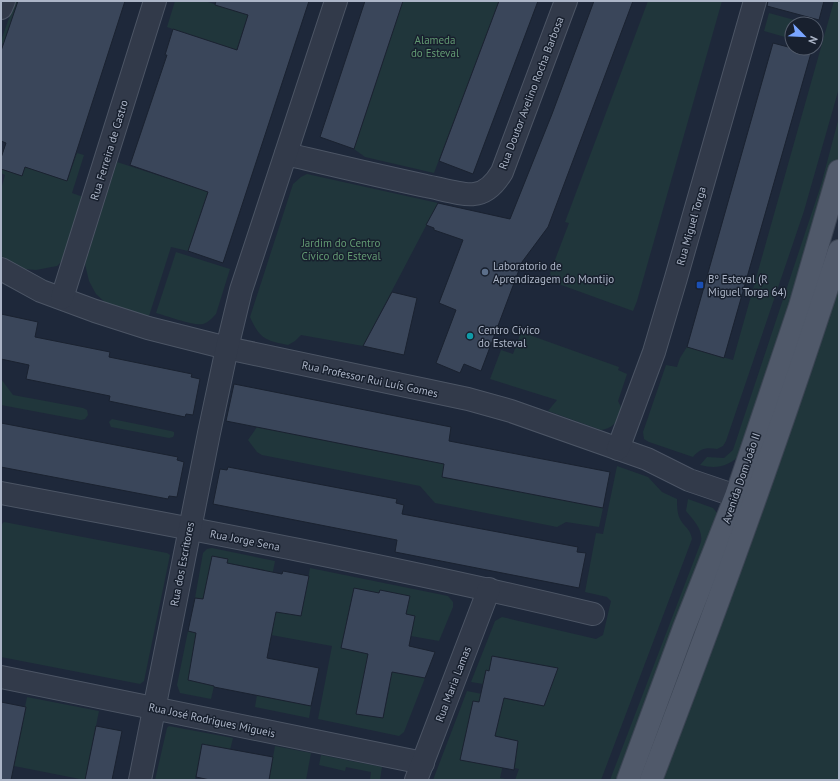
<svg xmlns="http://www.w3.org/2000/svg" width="840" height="781" viewBox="0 0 840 781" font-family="'PT Sans',sans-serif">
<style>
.green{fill:#20363b;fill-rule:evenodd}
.building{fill:#3a465a;stroke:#1a2230}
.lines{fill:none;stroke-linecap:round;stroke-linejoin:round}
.minor-casing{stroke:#4c5565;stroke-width:24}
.primary-casing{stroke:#3b4453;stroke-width:24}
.minor{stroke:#323a4a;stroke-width:22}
.primary{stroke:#50596a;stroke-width:22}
.service-dot{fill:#5c6f8a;stroke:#18202e;stroke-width:1.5}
.transit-dot{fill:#1a4fb4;stroke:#18202e;stroke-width:1.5}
.culture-dot{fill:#0f9aa8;stroke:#18202e;stroke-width:1.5}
.labels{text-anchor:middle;stroke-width:3;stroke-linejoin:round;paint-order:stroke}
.park-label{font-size:11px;fill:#629972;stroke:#18202e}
.street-label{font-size:11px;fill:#acb5c7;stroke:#18202e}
.poi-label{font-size:11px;fill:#acb5c7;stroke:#18202e;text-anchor:start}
</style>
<rect width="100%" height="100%" fill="#1e283a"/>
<g class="green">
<polygon points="15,1 18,1 4,44 1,43 1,41"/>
<polygon points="175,1 205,1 248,15 228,75 207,69 215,43 167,27"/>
<polygon points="403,1 499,1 434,173 365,157 354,149"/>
<polygon points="648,1 722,1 637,301 633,311 553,282 550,273 569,223 565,222"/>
<path d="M834 1H839V88L804 211 726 441 723 446 717 449C707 447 700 448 693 457L649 442 644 439 643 432 666 365 677 367 680 358 687 347 733 360Z"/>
<polygon points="769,13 809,24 792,24 792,39 764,31"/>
<polygon points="1,104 29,168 67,181 77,153 84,155 72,193 86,198 67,256 57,266 36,270 25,269 1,256 1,189 5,175 1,173 1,159 10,162 7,171 22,176 25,167"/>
<path d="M839 117V159L832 185 739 456C727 467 716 469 700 465L707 457 724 458 733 450 821 185Z"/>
<polygon points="117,162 191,186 213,177 188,251 171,247 149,316 107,304 96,294 89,281 85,264"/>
<path d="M307 174 438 203 363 346 301 335 295 341 288 345C265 340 260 339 250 317L293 184 301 177Z"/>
<path d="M176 252 230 269 216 314C212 318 209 322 203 324 194 326 167 316 156 313Z"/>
<polygon points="839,276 839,780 657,780"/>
<path d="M521 332 619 367 618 370 627 374 618 401 621 407C617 420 617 427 601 430L548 411 557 400 490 379 501 350 513 354Z"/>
<polygon points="1,379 13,395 83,408 87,410 88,415 85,419 81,420 1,405"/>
<polygon points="112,419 171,431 174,432 174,435 173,437 169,438 111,427 109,422"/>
<polygon points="257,427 444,464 537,495 603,508 599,527 566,522 557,527 435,503 420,486 262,455 257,452 248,440"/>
<path d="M617 466 648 477 662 492 677 499C677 506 677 513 680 519 685 528 690 528 692 539L601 780H515L519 769 503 765 500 778 512 780H433L467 691 527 703 557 668 492 656 489 671 486 670 483 684 471 682 495 621 502 617 596 639 603 635 611 601 607 597 585 592 596 533 603 534ZM473 701 502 706 495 736 518 741 517 749 493 744 489 765 460 760Z"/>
<path d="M688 499 713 508 717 513V524L621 780H610L701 542C703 529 694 521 686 511Z"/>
<polygon points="4,522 167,553 170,555 144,681 140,684 1,657 1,531 2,524"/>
<polygon points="212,548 275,561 264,616 194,647 188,680 214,686 211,699 180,693 177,685 188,631 205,634 257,609 264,570 227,563 227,559 212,556 203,599 195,598 203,553 207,549"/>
<path d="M310 568 448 596 453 602V607L439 641 411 636 415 616 406 614 409 596 380 590 379 593 354 588 346 623 373 628 371 639 344 633 341 648 374 655 392 672 425 678 404 732 399 736 318 719 332 646 271 635 274 611 301 616ZM363 680 390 685 383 718 356 714Z"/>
<polygon points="257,695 311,706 309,718 255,707"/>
<polygon points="27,697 99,711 85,780 14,766 11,780 1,780 1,764 13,766"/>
<polygon points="169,726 233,738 230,750 202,745 195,780 155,780 167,728"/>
<polygon points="275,746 311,753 306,780 269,780"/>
<polygon points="321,755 382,767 380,780 370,780 371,772 346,767 345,771 319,765"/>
</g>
<g class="building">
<polygon points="18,1 125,1 67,181 25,167 22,176 1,169 1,158 6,143 1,141 1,51"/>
<polygon points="216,1 309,1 223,263 188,251 208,192 130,165 167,55 165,55 173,29 237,50 248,15 215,5"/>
<polygon points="365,1 403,1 354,149 320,137"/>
<polygon points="499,1 538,1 473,174 439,161"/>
<polygon points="594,1 633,1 548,227 522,262 481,371 464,364 460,373 436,363 456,310 439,303 463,240 434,230 434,228 426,225 438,203 510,219 552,114"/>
<polygon points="768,1 824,1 819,20 767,6"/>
<polygon points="773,43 811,53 724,358 687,347"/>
<polygon points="392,292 417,298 404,355 363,346"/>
<polygon points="1,314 38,322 35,337 110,352 109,357 192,374 191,377 200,379 193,415 186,414 185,417 109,401 110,396 26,379 29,365 1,359"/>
<polygon points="234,384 451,427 449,441 610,472 603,508 442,477 444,464 226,421"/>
<polygon points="1,423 178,457 177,460 184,462 177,497 169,496 168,499 1,467"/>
<polygon points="228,467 397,499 396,503 404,505 402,514 578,547 577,552 586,553 579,588 395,552 397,540 213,504 220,469 227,470"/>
<polygon points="212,556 228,559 227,563 282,574 283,571 309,576 301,616 276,612 267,658 319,668 311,706 214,687 214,686 188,680 196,633 188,631 195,598 203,599"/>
<polygon points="354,588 379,593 380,590 410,596 406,614 415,616 409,646 435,652 425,678 392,672 383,718 356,714 368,654 341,648"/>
<polygon points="492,656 558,668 544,706 504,698 495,736 518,741 514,770 460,760 473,701 479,702 486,670 489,671"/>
<polygon points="1,702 26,707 11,780 1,780"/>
<polygon points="96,726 122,731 112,780 85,780"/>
<polygon points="202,744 273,757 269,780 210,780 196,777"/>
</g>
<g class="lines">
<defs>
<g id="minor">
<polyline points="1,8 4,1"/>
<path d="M286 154C333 165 379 176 426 186 438 188 464 196 474 194 487 193 496 182 502 172L566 1"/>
<polyline points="1,269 41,291 95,311 148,328 227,348 468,399 511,411 647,459 689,480 736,496"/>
<polyline points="62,298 155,1"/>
<polyline points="618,449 654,352 676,278 755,1"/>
<path d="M1 493C199 530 397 567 593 614"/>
<polyline points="1,677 423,763"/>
<polyline points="140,780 209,433 227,348 241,290 336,1"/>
<polyline points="416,780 489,589"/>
</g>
<g id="primary">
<polyline points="628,780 684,628 736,496 800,306 839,171"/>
<path d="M651 780C718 605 782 429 839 251"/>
</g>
</defs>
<use href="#minor" class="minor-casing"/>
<use href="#primary" class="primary-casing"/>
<use href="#minor" class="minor"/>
<use href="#primary" class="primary"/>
</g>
<circle class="service-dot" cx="485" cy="272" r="4"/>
<rect class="transit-dot" x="696" y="281" width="8" height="8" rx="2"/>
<circle class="culture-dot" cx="470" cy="336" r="4"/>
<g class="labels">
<g class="park-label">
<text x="435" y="44">Alameda<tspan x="435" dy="13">do Esteval</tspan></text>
<text x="341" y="247">Jardim do Centro<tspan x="341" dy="13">Cívico do Esteval</tspan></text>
</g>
<g class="street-label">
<text transform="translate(531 93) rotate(-69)" y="4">Rua Doutor Avelino Rocha Barbosa</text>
<text transform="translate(109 150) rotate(-73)" y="4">Rua Ferreira de Castro</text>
<text transform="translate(691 226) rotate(-74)" y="4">Rua Miguel Torga</text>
<text transform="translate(370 379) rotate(12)" y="4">Rua Professor Rui Luís Gomes</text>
<text transform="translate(741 478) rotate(-71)" y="4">Avenida Dom João II</text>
<text transform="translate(245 540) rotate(11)" y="4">Rua Jorge Sena</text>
<text transform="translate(182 564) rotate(-79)" y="4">Rua dos Escritores</text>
<text transform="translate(453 684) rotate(-69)" y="4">Rua Maria Lamas</text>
<text transform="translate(212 720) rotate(12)" y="4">Rua José Rodrigues Migueis</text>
</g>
<g class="poi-label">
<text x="493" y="270">Laboratorio de<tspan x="493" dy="13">Aprendizagem do Montijo</tspan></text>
<text x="708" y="283">Bº Esteval (R<tspan x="708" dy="13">Miguel Torga 64)</tspan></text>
<text x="478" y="334">Centro Cívico<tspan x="478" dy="13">do Esteval</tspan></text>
</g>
</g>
<rect width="840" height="781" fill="none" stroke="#acb5c7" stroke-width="4"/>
<g transform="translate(804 36) rotate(114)"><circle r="19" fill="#18202e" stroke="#535c6b"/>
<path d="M0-3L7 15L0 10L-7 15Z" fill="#79a5ff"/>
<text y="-6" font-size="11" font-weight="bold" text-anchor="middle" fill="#acb5c7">N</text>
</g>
</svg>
